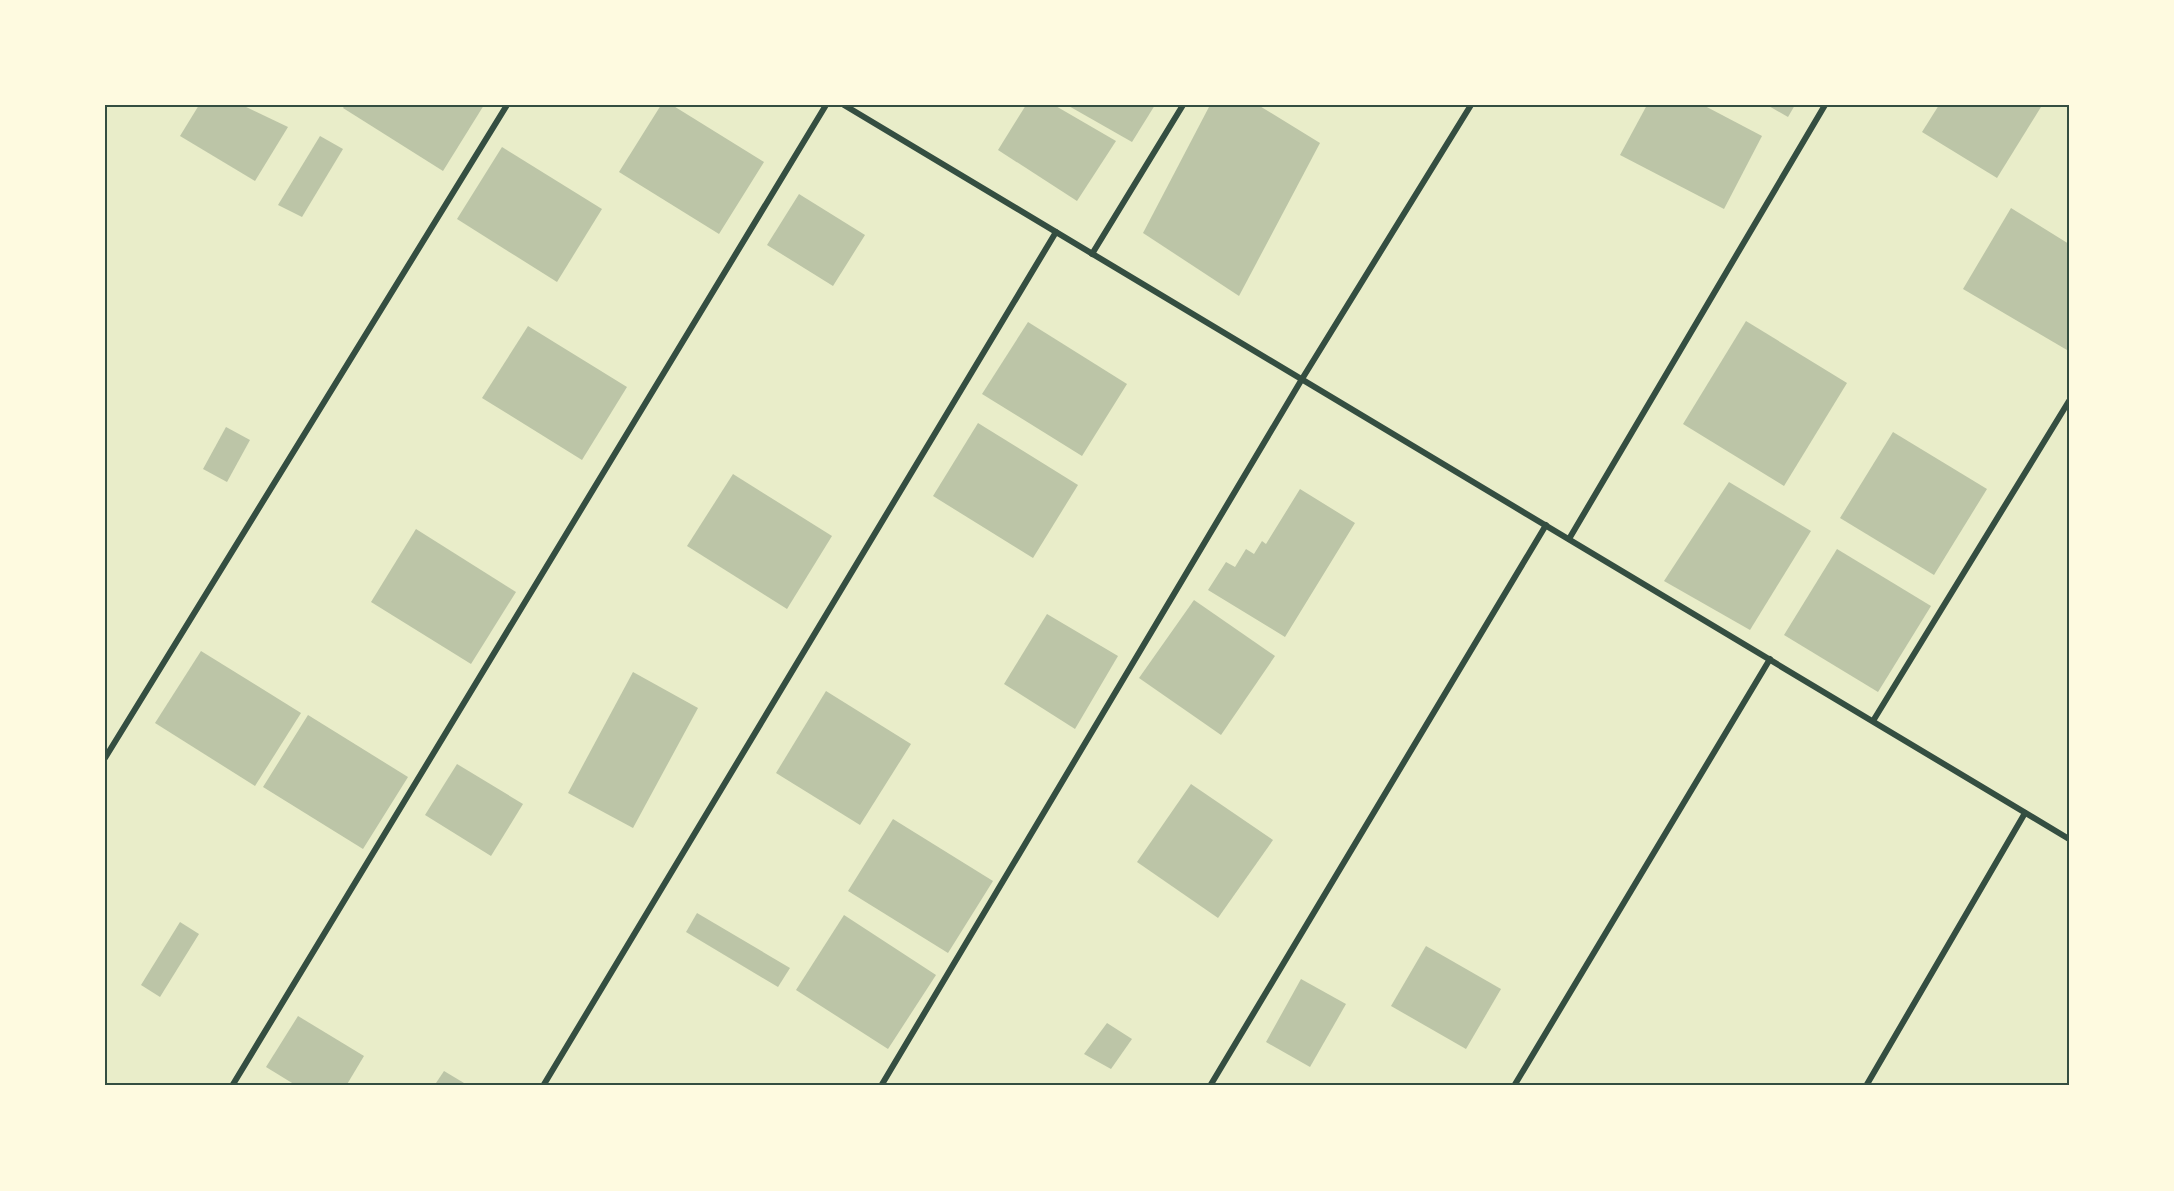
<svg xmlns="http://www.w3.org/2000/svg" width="2174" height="1191" viewBox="0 0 2174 1191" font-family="Mulish,sans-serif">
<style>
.building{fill:#bcc5a7}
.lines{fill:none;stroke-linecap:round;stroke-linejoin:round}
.minor{stroke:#344e41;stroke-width:6}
.neatline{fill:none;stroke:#344e41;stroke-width:2}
</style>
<rect width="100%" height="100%" fill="#e9edc9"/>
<g class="building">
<polygon points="199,105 242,105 288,127 255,181 180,136"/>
<polygon points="345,105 484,105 443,171 343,108"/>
<polygon points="661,105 672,105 764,162 719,234 619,172"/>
<polygon points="1026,105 1054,105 1116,141 1077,201 998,150"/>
<polygon points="1067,105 1155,105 1132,142"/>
<polygon points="1210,105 1258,105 1320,143 1239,296 1143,233"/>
<polygon points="1647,105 1703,105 1762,136 1724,209 1620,155"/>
<polygon points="1767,105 1795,105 1788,117"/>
<polygon points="1939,105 2039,105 2041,107 1997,178 1922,132"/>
<polygon points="320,136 343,149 302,217 278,205"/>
<polygon points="502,147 602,209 557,282 457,219"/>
<polygon points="799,194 865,235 833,286 767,245"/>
<polygon points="2011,208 2069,244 2067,350 1963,289"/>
<polygon points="1746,321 1847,383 1784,486 1683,424"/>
<polygon points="1028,322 1127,384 1082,456 982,394"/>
<polygon points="528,326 627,387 582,460 482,398"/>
<polygon points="978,423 1078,485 1033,558 933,496"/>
<polygon points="226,427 250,440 227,482 203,469"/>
<polygon points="1893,432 1987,489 1934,575 1840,518"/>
<polygon points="733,474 832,536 787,609 687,546"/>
<polygon points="1729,482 1811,531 1750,630 1664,581"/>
<polygon points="1300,489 1355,523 1285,637 1208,590 1226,562 1235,567 1246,549 1254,554 1262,541 1266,544"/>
<polygon points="416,529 516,592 471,664 371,602"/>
<polygon points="1837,549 1931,606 1878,692 1784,635"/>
<polygon points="1194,600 1275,656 1221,735 1139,678"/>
<polygon points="1047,614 1118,656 1075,729 1004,684"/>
<polygon points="201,651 301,713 255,786 155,723"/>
<polygon points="633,672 698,708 633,828 568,793"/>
<polygon points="826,691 911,744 860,825 776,773"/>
<polygon points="308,715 408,777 363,849 263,787"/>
<polygon points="457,764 523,804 491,856 425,815"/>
<polygon points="1191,784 1273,840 1218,918 1137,862"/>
<polygon points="893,819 993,881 948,953 848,891"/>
<polygon points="697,913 790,968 778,987 686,932"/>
<polygon points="844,915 936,975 888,1049 796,990"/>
<polygon points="180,922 199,934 160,997 141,985"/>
<polygon points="1426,946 1501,989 1466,1049 1391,1006"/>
<polygon points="1301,979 1346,1004 1310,1067 1266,1042"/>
<polygon points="298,1016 364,1056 346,1086 297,1086 266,1067"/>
<polygon points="1107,1023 1132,1039 1111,1069 1084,1054"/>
<polygon points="444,1071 469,1086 434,1086"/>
</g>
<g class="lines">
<g class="minor">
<polyline points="844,105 2069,839"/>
<polyline points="1092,254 1183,105"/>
<polyline points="1569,539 1825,105"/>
<polyline points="1873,721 2069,401"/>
<polyline points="105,758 507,105"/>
<polyline points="232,1086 826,105"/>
<polyline points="543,1086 1056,232"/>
<polyline points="881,1086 1302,379 1471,105"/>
<polyline points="1210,1086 1546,525"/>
<polyline points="1514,1086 1770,659"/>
<polyline points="1866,1086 2025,813"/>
</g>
</g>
<rect width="2174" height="1191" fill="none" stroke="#fefae0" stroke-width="213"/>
<rect x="106" y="106" width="1962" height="978" class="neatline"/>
</svg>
